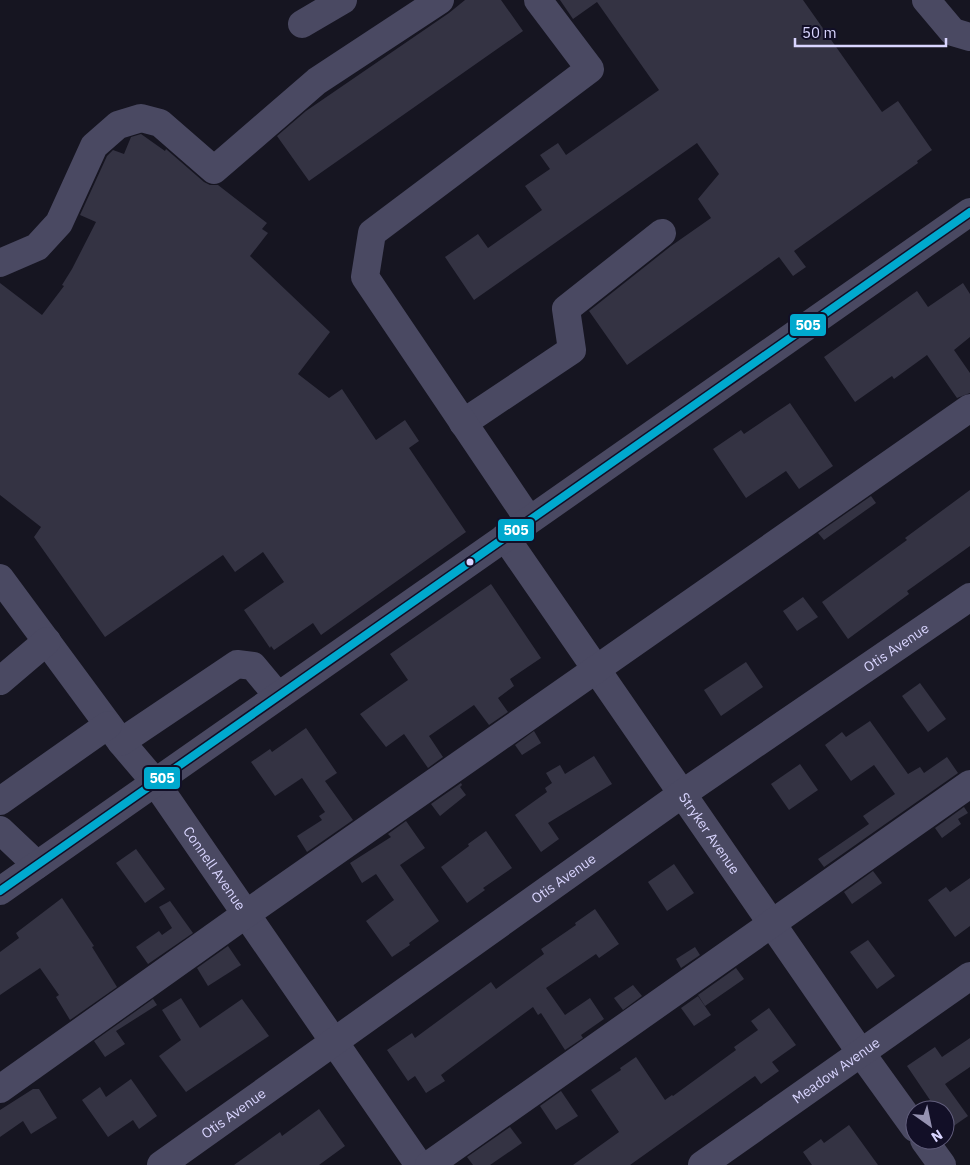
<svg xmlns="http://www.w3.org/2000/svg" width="970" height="1165" viewBox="0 0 970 1165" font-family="'IBM Plex Sans',sans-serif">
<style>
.building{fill:#343343}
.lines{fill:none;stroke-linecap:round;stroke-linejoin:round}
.minor{stroke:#4a4962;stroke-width:28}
.bus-1-casing{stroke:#120f27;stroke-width:11}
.bus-1{stroke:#00a9ce;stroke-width:8}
.bus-dot{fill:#d9d5ff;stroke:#120f27;stroke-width:2}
.labels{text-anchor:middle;stroke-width:4.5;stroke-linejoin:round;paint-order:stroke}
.street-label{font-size:14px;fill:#d9d5ff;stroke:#120f27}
.line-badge{stroke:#120f27;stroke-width:2}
.badge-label{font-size:14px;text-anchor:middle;font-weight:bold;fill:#fff}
</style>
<rect width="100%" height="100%" fill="#161521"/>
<g class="building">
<polygon points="465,0 501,0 523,31 309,181 277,136 306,111 449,13"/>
<polygon points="560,0 803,0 882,112 898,101 932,150 917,161 918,163 794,251 806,267 793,276 779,257 627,365 589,311 671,246 711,218 698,199 719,174 697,143 474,300 445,257 478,234 488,248 542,210 525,186 550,169 540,155 558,143 566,155 659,90 597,2 573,19"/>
<polygon points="141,134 165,151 166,149 204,182 210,185 218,185 267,223 262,229 268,233 250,256 330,332 298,374 329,398 342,389 376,440 405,420 419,441 409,448 466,532 321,635 313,623 274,650 271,646 270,648 244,610 284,582 263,552 235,572 223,555 105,637 34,537 41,527 0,495 0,283 42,315 64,286 62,285 72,269 96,222 80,215 107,156 113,150 124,154 131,137"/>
<polygon points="963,283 970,294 970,337 954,350 970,373 970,393 957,398 927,355 894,379 892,376 855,402 824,357 917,291 928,307"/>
<polygon points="790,403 833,466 799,489 786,471 746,498 713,449 741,430 744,434"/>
<polygon points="970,490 970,546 907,591 909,594 848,639 822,602 907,540 905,538"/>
<polygon points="871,496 876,503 824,540 818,533"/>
<polygon points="491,584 541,658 510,679 514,686 498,698 508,712 489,725 474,705 429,736 443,757 428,768 404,734 386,747 360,714 408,680 390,654"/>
<polygon points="803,597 818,617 797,631 783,611"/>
<polygon points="746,662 763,687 721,716 704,690"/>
<polygon points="920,683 946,719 928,732 902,696"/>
<polygon points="870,721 908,774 920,767 924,773 947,757 958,773 824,867 818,859 869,824 863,816 895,794 874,765 851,781 825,745 842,732 846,737"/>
<polygon points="306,728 337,773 325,781 353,820 307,852 297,836 322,820 319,816 325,812 302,778 275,796 251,762 270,749 272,752"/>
<polygon points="534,731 541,743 522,755 515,745"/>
<polygon points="594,756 612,784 548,823 559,839 541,852 515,815 547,792 545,788 552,783 546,773 560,765 565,774"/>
<polygon points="800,764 818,790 789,810 771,784"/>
<polygon points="461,783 462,785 460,787 466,795 440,816 431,804"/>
<polygon points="964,807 968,813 958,819 961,824 942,838 935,828"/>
<polygon points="406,821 425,848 400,865 439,921 409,943 410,945 392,957 366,921 394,900 376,874 362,883 350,863 391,837 388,834"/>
<polygon points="486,831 512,868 483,888 485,890 467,903 441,867 469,846 468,844"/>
<polygon points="136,849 165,889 145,903 116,863"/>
<polygon points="674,864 694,893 667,911 648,882"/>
<polygon points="873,871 882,883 852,904 844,892"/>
<polygon points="970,878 970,926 955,937 928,900 946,887 950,892"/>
<polygon points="62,898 94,946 92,947 117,987 70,1020 56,997 59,995 40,968 0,995 0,952 19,938 16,933"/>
<polygon points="170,901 193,933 148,964 136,947 159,931 162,935 172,928 159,907"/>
<polygon points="595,909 619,944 599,958 596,954 546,988 565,1015 590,998 604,1019 581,1035 583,1038 565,1050 541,1013 538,1015 533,1007 441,1075 445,1081 426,1093 415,1076 408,1081 387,1050 412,1033 415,1038 491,982 496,989 544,954 541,949 576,925 575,923"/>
<polygon points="868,940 895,976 877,989 850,952"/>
<polygon points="228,946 241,965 208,986 197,968"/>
<polygon points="695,947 700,955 681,968 676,959"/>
<polygon points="736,968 744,979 705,1006 698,995"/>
<polygon points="633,985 642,996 623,1010 614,998"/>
<polygon points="698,996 711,1015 694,1026 681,1008"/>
<polygon points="181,998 200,1028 242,999 269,1036 186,1092 159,1056 181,1040 162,1010"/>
<polygon points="153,999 157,1005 116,1031 125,1044 105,1057 94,1041"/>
<polygon points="769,1008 796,1045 772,1062 779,1071 761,1084 755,1076 630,1165 573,1165 619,1132 591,1090 621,1070 620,1068 636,1057 665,1100 672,1095 673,1096 736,1050 734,1047 758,1030 751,1021"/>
<polygon points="970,1038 970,1067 945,1084 968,1116 945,1132 945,1110 921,1110 919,1107 930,1100 907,1066 935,1047 942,1057"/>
<polygon points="131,1079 157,1116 139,1129 133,1120 108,1137 82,1100 100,1087 106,1097"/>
<polygon points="33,1089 39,1089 57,1118 31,1134 23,1121 0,1137 0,1110"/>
<polygon points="561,1091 578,1116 556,1130 540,1106"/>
<polygon points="319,1109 345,1146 319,1165 234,1165 280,1132 282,1136"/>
<polygon points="849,1125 878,1165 812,1165 803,1152 821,1139 824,1143"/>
<polygon points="510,1127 522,1143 490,1165 473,1165 467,1157"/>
</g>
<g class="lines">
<g class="minor">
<polyline points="926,0 953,32 970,37"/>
<polyline points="302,24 343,0"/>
<polyline points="0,263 37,247 59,223 94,146 118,125 141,118 160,123 214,170 317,81 440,0"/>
<polyline points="463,423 572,350 566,309 662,233"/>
<polyline points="529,520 365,277 372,233 590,69 538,0"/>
<path id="s1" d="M505 537 861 1053 915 1128"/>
<path id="s2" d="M0 578 121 742 155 782 419 1165"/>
<polyline points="0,681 47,641"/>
<polyline points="121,742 237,664 253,666 278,696"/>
<polyline points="0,801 108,725"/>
<polyline points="0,830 37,865"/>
<polyline points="0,891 970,212"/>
<polyline points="0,1089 246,914 970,408"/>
<polyline points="924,1140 942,1165"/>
<path id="s3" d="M161 1165 682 794 970 597"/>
<polyline points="429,1165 970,784"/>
<path id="s4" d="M702 1165 970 976"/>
</g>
<defs>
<polyline id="bus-1" points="0,891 970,212"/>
</defs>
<use href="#bus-1" class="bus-1-casing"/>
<use href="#bus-1" class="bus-1"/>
</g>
<circle class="bus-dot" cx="470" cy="562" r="4.5"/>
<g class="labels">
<g class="street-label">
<text dy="5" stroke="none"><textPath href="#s3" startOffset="899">Otis Avenue</textPath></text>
<text dy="5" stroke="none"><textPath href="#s1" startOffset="360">Stryker Avenue</textPath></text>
<text dy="5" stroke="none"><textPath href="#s2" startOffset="361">Connell Avenue</textPath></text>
<text dy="5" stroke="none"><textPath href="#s3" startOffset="494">Otis Avenue</textPath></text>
<text dy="5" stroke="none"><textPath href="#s4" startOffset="164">Meadow Avenue</textPath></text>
<text dy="5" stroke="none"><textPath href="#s3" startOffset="89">Otis Avenue</textPath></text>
</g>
</g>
<g class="line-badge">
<rect x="789" y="313" width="38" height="24" rx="5" fill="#00a9ce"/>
<rect x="497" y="518" width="38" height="24" rx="5" fill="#00a9ce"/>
<rect x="143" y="766" width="38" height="24" rx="5" fill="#00a9ce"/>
</g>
<g class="badge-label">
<text x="808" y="330">505</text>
<text x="516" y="535">505</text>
<text x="162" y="783">505</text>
</g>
<g transform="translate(930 1125) rotate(147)"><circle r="24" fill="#120f27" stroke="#625e7d"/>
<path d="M0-4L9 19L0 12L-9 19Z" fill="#9592b1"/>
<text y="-8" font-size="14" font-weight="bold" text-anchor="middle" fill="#d9d5ff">N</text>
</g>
<path d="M795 38v8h151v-8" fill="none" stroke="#d9d5ff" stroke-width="2.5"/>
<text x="802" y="38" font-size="15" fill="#d9d5ff" stroke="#120f27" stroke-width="4" paint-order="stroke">50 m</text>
</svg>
